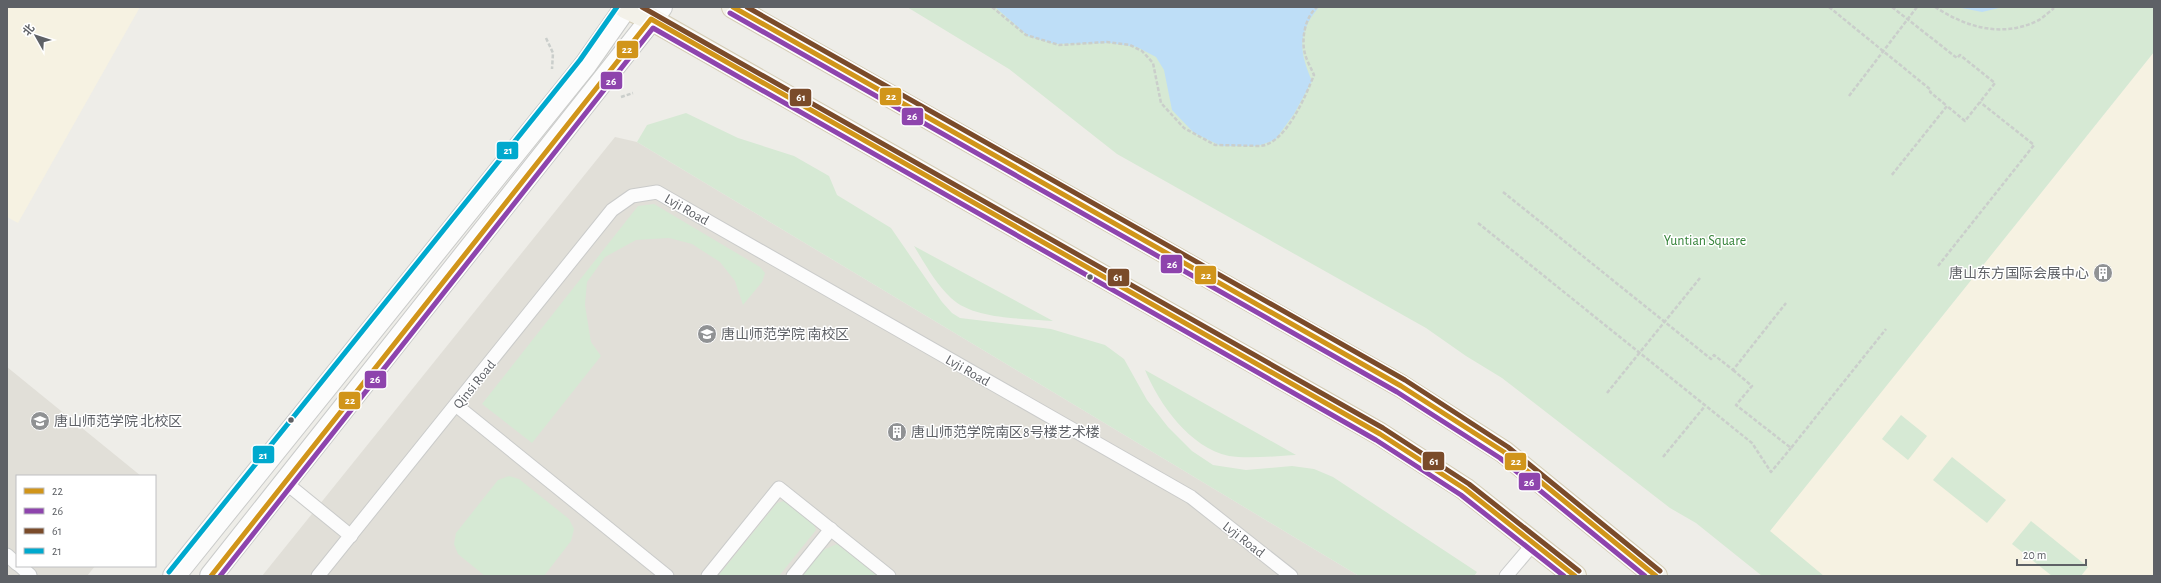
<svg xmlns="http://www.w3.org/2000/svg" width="2161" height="583" viewBox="0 0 2161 583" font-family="'Alegreya Sans','Noto Sans SC',sans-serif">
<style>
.commercial{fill:#f6f2e2}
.education{fill:#e1dfd8}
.green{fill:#d6e9d4}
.water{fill:#bedef7}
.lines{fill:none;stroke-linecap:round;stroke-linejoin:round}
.service-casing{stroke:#cacbca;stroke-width:15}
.secondary-casing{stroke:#cacbca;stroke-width:24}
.primary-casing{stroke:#d5cdb6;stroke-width:24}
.path{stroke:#cacecb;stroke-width:2.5;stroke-dasharray:4 2;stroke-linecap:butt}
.service{stroke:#fcfcfc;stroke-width:13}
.secondary{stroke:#fcfcfc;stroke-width:22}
.primary{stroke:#f3f1e9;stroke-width:22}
.bus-1-casing{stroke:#fff;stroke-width:8}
.bus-2-casing{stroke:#fff;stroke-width:8}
.bus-3-casing{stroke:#fff;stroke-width:8}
.bus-4-casing{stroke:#fff;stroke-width:8}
.bus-1{stroke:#d1951a;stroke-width:5}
.bus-2{stroke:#8e44ad;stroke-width:5}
.bus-3{stroke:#7a4b2a;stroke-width:5}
.bus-4{stroke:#00a9ce;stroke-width:5}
.bus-dot{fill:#5e6166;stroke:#fff;stroke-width:1.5}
.labels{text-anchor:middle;stroke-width:3;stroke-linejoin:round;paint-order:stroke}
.street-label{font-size:14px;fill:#5e6166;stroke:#fff}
.park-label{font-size:14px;fill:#37843b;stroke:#fff}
.poi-label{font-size:14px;fill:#5e6166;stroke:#fff;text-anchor:start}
.line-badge{stroke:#fff;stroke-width:1.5}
.badge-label{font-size:11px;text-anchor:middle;font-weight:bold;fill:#fff}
</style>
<rect width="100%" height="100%" fill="#eeede8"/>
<g class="commercial">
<polygon points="7,7 140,7 18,223 7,217"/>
<polygon points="2154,52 2154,576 1762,576 1745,562"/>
</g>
<g class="education">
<polygon points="615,137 637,142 1359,576 262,576"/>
<polygon points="7,367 141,476 17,476 17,566 95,566 87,576 7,576"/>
</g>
<g class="green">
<polygon points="907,7 2154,7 2154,52 1770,531 1824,576 1762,576 1696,523 1670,508 1502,378 1466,356 1426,328 1117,154 1009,69"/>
<polygon points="686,113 738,138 794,156 829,176 837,195 891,228 942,302 952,313 960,318 1051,329 1105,345 1124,359 1147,400 1168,427 1192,451 1213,465 1246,470 1292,466 1314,469 1333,477 1477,572 1474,576 1359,576 637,142 647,125"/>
<polygon points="654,204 760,267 765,273 762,282 743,305 735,281 720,262 692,244 669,238 636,240 605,257 587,282 585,305 588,324 591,342 601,356 532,443 482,404 638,206"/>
<path d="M914 246 1053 321C1023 318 974 320 951 298 936 284 925 264 914 246Z"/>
<path d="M1145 370 1296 455C1278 456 1247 459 1229 456 1189 447 1160 405 1145 370Z"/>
<polygon points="1901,415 1927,436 1908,460 1882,439"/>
<polygon points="1952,457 2006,500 1987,523 1933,480"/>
<polygon points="509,476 519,479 569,519 574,529 571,541 544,576 485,576 458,554 454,544 456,533 498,480"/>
<polygon points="784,501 814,524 816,530 779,576 718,576 777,503"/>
<polygon points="2031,521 2088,567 2081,576 2052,576 2012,544"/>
<polygon points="837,544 879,576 802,576 823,550"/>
</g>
<g class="water">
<path d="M995 7H1319C1297 33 1299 51 1312 81L1294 114 1275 140 1258 146H1221L1194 133 1172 110 1164 70 1156 57 1137 47 1110 43 1055 44 1028 36Z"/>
<polygon points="1957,7 2003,7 1982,12"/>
</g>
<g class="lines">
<defs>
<g id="service">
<polyline points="457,406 667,576"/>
<polyline points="286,483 351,536"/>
<polyline points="7,555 17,564"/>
<polyline points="20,566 30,575 29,576"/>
<polyline points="318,576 612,210 632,196 657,192 1191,497 1291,576"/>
<polyline points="708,576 779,488 889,576"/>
<polyline points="793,576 831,529"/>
<polyline points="1506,576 1534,543"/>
</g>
<g id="secondary">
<polyline points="174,576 586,64 626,7"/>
<polyline points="211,576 661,7"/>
</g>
<g id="primary">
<polyline points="625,7 651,19 1380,434 1465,489 1575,576"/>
<polyline points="733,7 1401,386 1504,452 1656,576"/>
</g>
</defs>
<use href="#service" class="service-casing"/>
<use href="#secondary" class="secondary-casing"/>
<use href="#primary" class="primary-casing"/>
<g class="path">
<path d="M992 7 1026 35 1059 45 1107 42 1130 45 1142 51 1153 63 1161 103 1184 128 1215 145 1260 146C1286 144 1306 95 1314 75 1311 68 1307 61 1305 54 1301 39 1305 17 1317 7"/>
<polyline points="1829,7 1931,90 1930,92 1947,106 1891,176"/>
<polyline points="1892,7 1957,58 1960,55 1995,83 1965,121 1947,106"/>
<path d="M1935 7C1966 27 2001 38 2037 21 2043 18 2049 12 2054 8"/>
<polyline points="546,38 553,53 552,69"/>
<polyline points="1849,96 1917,7"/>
<polyline points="621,97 633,93"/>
<polyline points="1503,192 1711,359 1714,355 1733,370 1786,303"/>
<polyline points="1478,223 1752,443 1771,472 1791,448"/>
<polyline points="1938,266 2034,145 1980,102"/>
<polyline points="1733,370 1752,386 1736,405 1791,448 1886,329"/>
<polyline points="1607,393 1700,278"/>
<polyline points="1663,457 1705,406"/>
</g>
<use href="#service" class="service"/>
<use href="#secondary" class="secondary"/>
<use href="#primary" class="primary"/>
<defs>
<g id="bus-1">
<polyline points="733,7 1401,386 1504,452 1656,576"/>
<polyline points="211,576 651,19 1380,434 1465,489 1575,576"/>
</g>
<g id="bus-2">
<polyline points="730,13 1397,392 1500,458 1645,576"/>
<polyline points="220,576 653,28 1376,440 1461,495 1564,576"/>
</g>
<g id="bus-3">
<polyline points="642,7 1383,428 1469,484 1579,571"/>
<polyline points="747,7 1405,380 1508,447 1660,571"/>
</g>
<polyline id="bus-4" points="169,572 580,60 617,7"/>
</defs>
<use href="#bus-1" class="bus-1-casing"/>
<use href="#bus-2" class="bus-2-casing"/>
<use href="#bus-3" class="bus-3-casing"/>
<use href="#bus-4" class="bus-4-casing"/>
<use href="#bus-1" class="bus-1"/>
<use href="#bus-2" class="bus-2"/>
<use href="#bus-3" class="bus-3"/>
<use href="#bus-4" class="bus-4"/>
</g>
<defs>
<symbol id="building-disc" viewBox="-11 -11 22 22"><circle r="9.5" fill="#909294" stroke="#fff"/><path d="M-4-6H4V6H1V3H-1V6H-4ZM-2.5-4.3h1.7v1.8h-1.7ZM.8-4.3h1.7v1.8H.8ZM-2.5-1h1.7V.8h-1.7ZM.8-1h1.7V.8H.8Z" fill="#fff"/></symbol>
<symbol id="university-disc" viewBox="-11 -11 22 22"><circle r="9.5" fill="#909294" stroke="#fff"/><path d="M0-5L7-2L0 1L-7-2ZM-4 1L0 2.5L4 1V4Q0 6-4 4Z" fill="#fff"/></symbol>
</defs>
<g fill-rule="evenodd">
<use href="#building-disc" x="2092" y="262" width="22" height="22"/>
<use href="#university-disc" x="696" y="323" width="22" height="22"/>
<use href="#university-disc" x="29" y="410" width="22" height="22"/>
<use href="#building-disc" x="886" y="421" width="22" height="22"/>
</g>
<g class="bus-dot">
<circle cx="1090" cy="277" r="3.5"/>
<circle cx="291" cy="420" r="3.5"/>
</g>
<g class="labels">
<g class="street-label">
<text transform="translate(687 209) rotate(30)" y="5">Lvji Road</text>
<text transform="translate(968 370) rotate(30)" y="5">Lvji Road</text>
<text transform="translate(474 384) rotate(-51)" y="5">Qinsi Road</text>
<text transform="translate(1244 539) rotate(38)" y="5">Lvji Road</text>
</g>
<g class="park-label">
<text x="1705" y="245">Yuntian Square</text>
</g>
<g class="poi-label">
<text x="2089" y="278" text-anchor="end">唐山东方国际会展中心</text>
<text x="721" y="339">唐山师范学院 南校区</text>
<text x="54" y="426">唐山师范学院 北校区</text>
<text x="911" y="437">唐山师范学院南区8号楼艺术楼</text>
</g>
</g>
<g class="line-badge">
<rect x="616" y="40" width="23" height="19" rx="4" fill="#d1951a"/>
<rect x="600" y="71" width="23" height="19" rx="4" fill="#8e44ad"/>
<rect x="879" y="87" width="23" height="19" rx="4" fill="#d1951a"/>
<rect x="789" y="88" width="23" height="19" rx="4" fill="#7a4b2a"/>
<rect x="901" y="107" width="23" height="19" rx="4" fill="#8e44ad"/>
<rect x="496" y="141" width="23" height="19" rx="4" fill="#00a9ce"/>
<rect x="1160" y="254" width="23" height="20" rx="4" fill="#8e44ad"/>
<rect x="1194" y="265" width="23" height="20" rx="4" fill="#d1951a"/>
<rect x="1107" y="268" width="23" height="19" rx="4" fill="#7a4b2a"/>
<rect x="364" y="370" width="23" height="19" rx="4" fill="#8e44ad"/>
<rect x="338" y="391" width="23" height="19" rx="4" fill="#d1951a"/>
<rect x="252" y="445" width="23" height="19" rx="4" fill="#00a9ce"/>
<rect x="1422" y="451" width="23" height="20" rx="4" fill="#7a4b2a"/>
<rect x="1504" y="452" width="23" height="19" rx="4" fill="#d1951a"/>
<rect x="1518" y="472" width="23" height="19" rx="4" fill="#8e44ad"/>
</g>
<g class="badge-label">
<text x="627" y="53">22</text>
<text x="611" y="85">26</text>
<text x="891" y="100">22</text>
<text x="801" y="101">61</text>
<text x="912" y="120">26</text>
<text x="508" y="154">21</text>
<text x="1172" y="268">26</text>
<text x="1206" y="279">22</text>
<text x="1118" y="281">61</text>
<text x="375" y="383">26</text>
<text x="350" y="404">22</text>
<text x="263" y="459">21</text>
<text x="1434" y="465">61</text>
<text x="1516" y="465">22</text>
<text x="1529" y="486">26</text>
</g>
<rect width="2161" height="583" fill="none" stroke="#5e6166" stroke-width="16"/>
<rect x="16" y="475" width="140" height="92" fill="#ffffff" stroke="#bfc0c2"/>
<rect x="24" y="488" width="20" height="6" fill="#d1951a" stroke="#bfc0c2"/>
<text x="52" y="495" font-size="12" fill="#5e6166">22</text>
<rect x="24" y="508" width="20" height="6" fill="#8e44ad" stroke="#bfc0c2"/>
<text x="52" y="515" font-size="12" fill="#5e6166">26</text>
<rect x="24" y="528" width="20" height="6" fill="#7a4b2a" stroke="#bfc0c2"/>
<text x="52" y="535" font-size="12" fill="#5e6166">61</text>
<rect x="24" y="548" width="20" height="6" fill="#00a9ce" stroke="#bfc0c2"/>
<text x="52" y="555" font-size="12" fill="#5e6166">21</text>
<g transform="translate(36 36) rotate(309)" stroke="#ffffff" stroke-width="3" paint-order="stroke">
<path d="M0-3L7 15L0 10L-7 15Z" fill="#5e6166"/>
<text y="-6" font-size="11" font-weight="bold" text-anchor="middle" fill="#5e6166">北</text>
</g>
<path d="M2017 559v6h69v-6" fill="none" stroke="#5e6166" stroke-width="2"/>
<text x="2023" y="559" font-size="12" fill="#5e6166" stroke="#ffffff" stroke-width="3" paint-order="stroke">20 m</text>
</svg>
